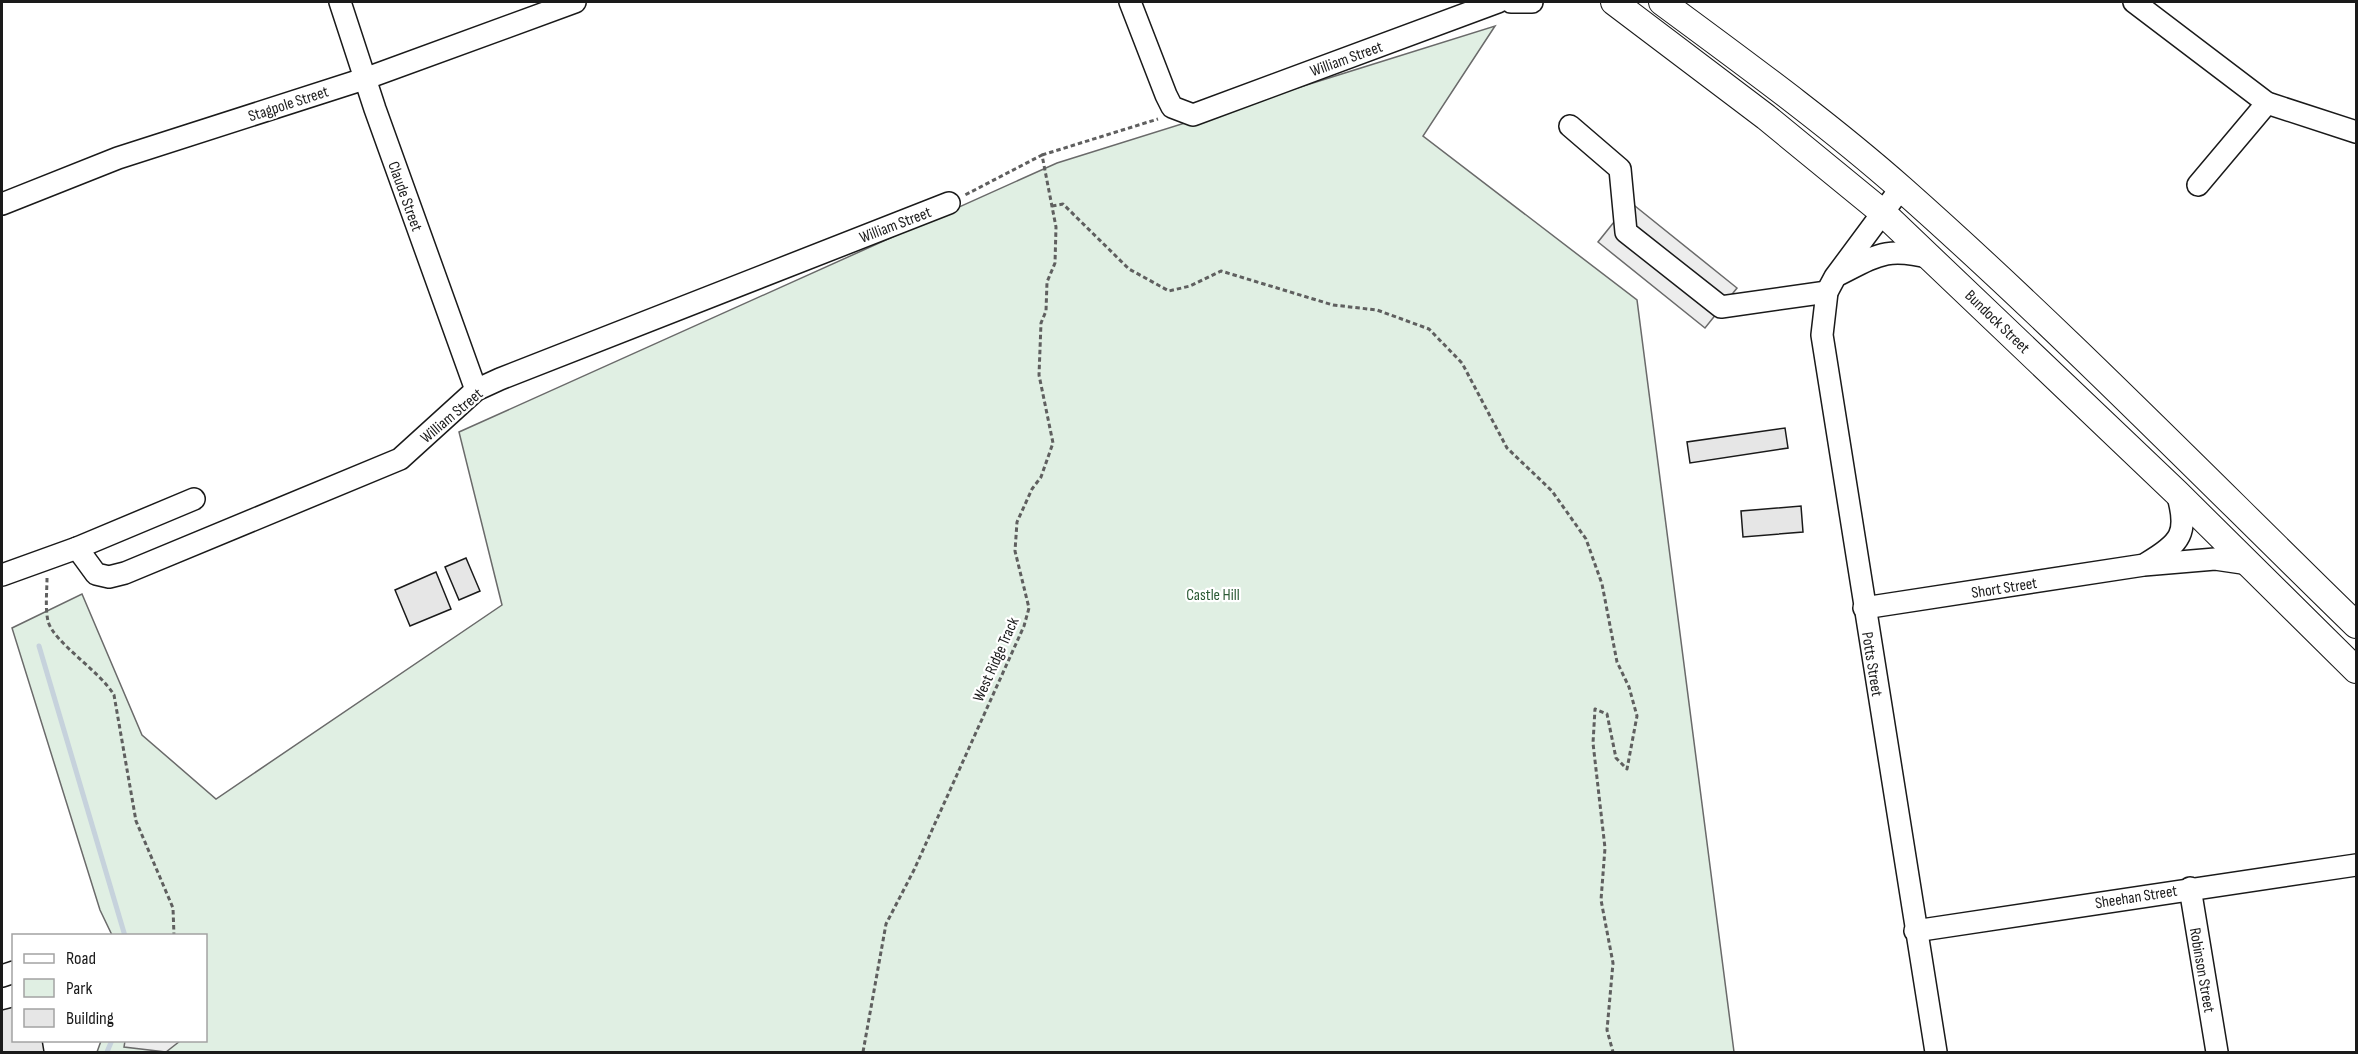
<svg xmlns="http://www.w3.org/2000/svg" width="2358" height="1054" viewBox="0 0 2358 1054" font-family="'Sofia Sans Condensed',sans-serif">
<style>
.green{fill:#e0efe3;stroke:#6a6a6a;stroke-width:1.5}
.parking{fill:#ededed;stroke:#6a6a6a;stroke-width:1.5}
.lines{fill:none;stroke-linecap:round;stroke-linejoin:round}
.stream{stroke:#c6d2dc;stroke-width:5}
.building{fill:#e6e6e6;stroke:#1a1a1a;stroke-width:1.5}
.minor-casing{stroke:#1a1a1a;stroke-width:24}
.major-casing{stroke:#1a1a1a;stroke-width:28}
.path{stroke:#5f5f5f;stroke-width:3;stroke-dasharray:4.5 3;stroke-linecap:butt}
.minor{stroke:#fff;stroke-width:21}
.major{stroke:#fff;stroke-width:26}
.labels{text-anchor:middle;stroke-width:4.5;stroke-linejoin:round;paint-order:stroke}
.street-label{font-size:16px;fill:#1a1a1a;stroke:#fff}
.park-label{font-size:16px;fill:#2b5a34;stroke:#fff}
</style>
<rect width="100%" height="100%" fill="#fff"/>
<polygon class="green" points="1495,26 1423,136 1637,300 1734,1052 97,1052 101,1041 206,1040 206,936 112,935 100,910 12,628 82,594 142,735 216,799 502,605 459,432 1057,163"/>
<g class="parking">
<polygon points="1630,202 1737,288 1705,328 1598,242"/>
<polygon points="125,1041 125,1040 180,1041 166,1052 124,1047"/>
</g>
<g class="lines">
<g class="stream">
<polyline points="39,646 125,936"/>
<polyline points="107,1052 112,1040"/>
</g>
</g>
<g class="building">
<polygon points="1785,428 1788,448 1690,463 1687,442"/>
<polygon points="1801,506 1803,532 1743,537 1741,511"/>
<polygon points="466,558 480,591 459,600 445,567"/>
<polygon points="436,572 451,609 410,626 395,590"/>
<polygon points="14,1007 14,1040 42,1040 44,1052 2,1052 2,1010"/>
</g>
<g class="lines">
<defs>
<g id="minor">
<polyline points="340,2 375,109 476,390"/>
<polyline points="1130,2 1166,95 1172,107 1193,115 1498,2"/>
<polyline points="1511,2 1532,2"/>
<polyline points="2134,2 2267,103 2356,132"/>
<polyline points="1570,126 1620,169 1626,232 1721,307 1827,292"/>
<polyline points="2198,185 2267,103"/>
<polyline points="1901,188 1835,277 1827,292 1822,335 1936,1052"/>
<polyline points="2,204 118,158 367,78 575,2"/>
<path d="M1840 274C1879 254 1888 247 1932 258"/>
<polyline points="77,548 194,499"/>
<path d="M2147 563C2181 543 2189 533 2177 493"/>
<polyline points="2,575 77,548 96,574 109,577 125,573 400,459 476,390 500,379 949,203"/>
<polyline points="1864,608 2144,565 2215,559 2249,564"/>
<polyline points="2190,888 2217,1052"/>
<polyline points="1915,931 2356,865"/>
<polyline points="2,976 14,972"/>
</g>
<g id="major">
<polyline points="1614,2 1766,117 1882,212 2177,493 2356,670"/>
<path d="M1662 2C1743 62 1826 122 1902 189 2059 328 2206 479 2356 625"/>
</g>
</defs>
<use href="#minor" class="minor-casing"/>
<use href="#major" class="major-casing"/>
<g class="path">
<polyline points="1042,155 1158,119"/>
<polyline points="1052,206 1063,204 1129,269 1169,291 1190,286 1221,271 1333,305 1377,310 1429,329 1462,363 1507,448 1552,491 1586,539 1602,584 1617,662 1629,687 1637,716 1627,769 1616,758 1607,714 1595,709 1593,743 1605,848 1601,900 1613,963 1607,1030 1613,1052"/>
<path d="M47 578C47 591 45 608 48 621 53 642 100 671 114 695L136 821 173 908 174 936"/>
<polyline points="863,1052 886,924 914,870 1024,626 1029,608 1015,551 1017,522 1032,489 1041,477 1053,443 1039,375 1041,323 1046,311 1047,282 1055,263 1056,227 1042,155 965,195"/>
</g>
<use href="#minor" class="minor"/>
<use href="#major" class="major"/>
</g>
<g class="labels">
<g class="street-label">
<text transform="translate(1346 58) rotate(-20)" y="6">William Street</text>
<text transform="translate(288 103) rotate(-18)" y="6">Stagpole Street</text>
<text transform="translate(406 196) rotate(70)" y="6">Claude Street</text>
<text transform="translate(895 224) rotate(-21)" y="6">William Street</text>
<text transform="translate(1998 321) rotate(44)" y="6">Bundock Street</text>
<text transform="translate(451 415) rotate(-40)" y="6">William Street</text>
<text transform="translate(2004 587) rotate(-9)" y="6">Short Street</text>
<text transform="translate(995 659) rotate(-66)" y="6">West Ridge Track</text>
<text transform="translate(1873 664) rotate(81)" y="6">Potts Street</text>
<text transform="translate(2136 896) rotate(-9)" y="6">Sheehan Street</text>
<text transform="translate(2203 970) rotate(80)" y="6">Robinson Street</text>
</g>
<g class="park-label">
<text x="1213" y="600">Castle Hill</text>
</g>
</g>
<rect width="2358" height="1054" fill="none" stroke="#1a1a1a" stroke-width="6"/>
<rect x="12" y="934" width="195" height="108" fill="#ffffff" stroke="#a3a3a3" stroke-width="1.5"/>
<rect x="24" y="954" width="30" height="9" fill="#ffffff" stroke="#a3a3a3" stroke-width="1.5"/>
<text x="66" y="964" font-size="18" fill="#1a1a1a">Road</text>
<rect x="24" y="979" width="30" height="18" fill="#e0efe3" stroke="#a3a3a3" stroke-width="1.5"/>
<text x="66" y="994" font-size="18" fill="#1a1a1a">Park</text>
<rect x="24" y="1009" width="30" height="18" fill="#e6e6e6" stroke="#a3a3a3" stroke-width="1.5"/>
<text x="66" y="1024" font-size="18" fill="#1a1a1a">Building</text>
</svg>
